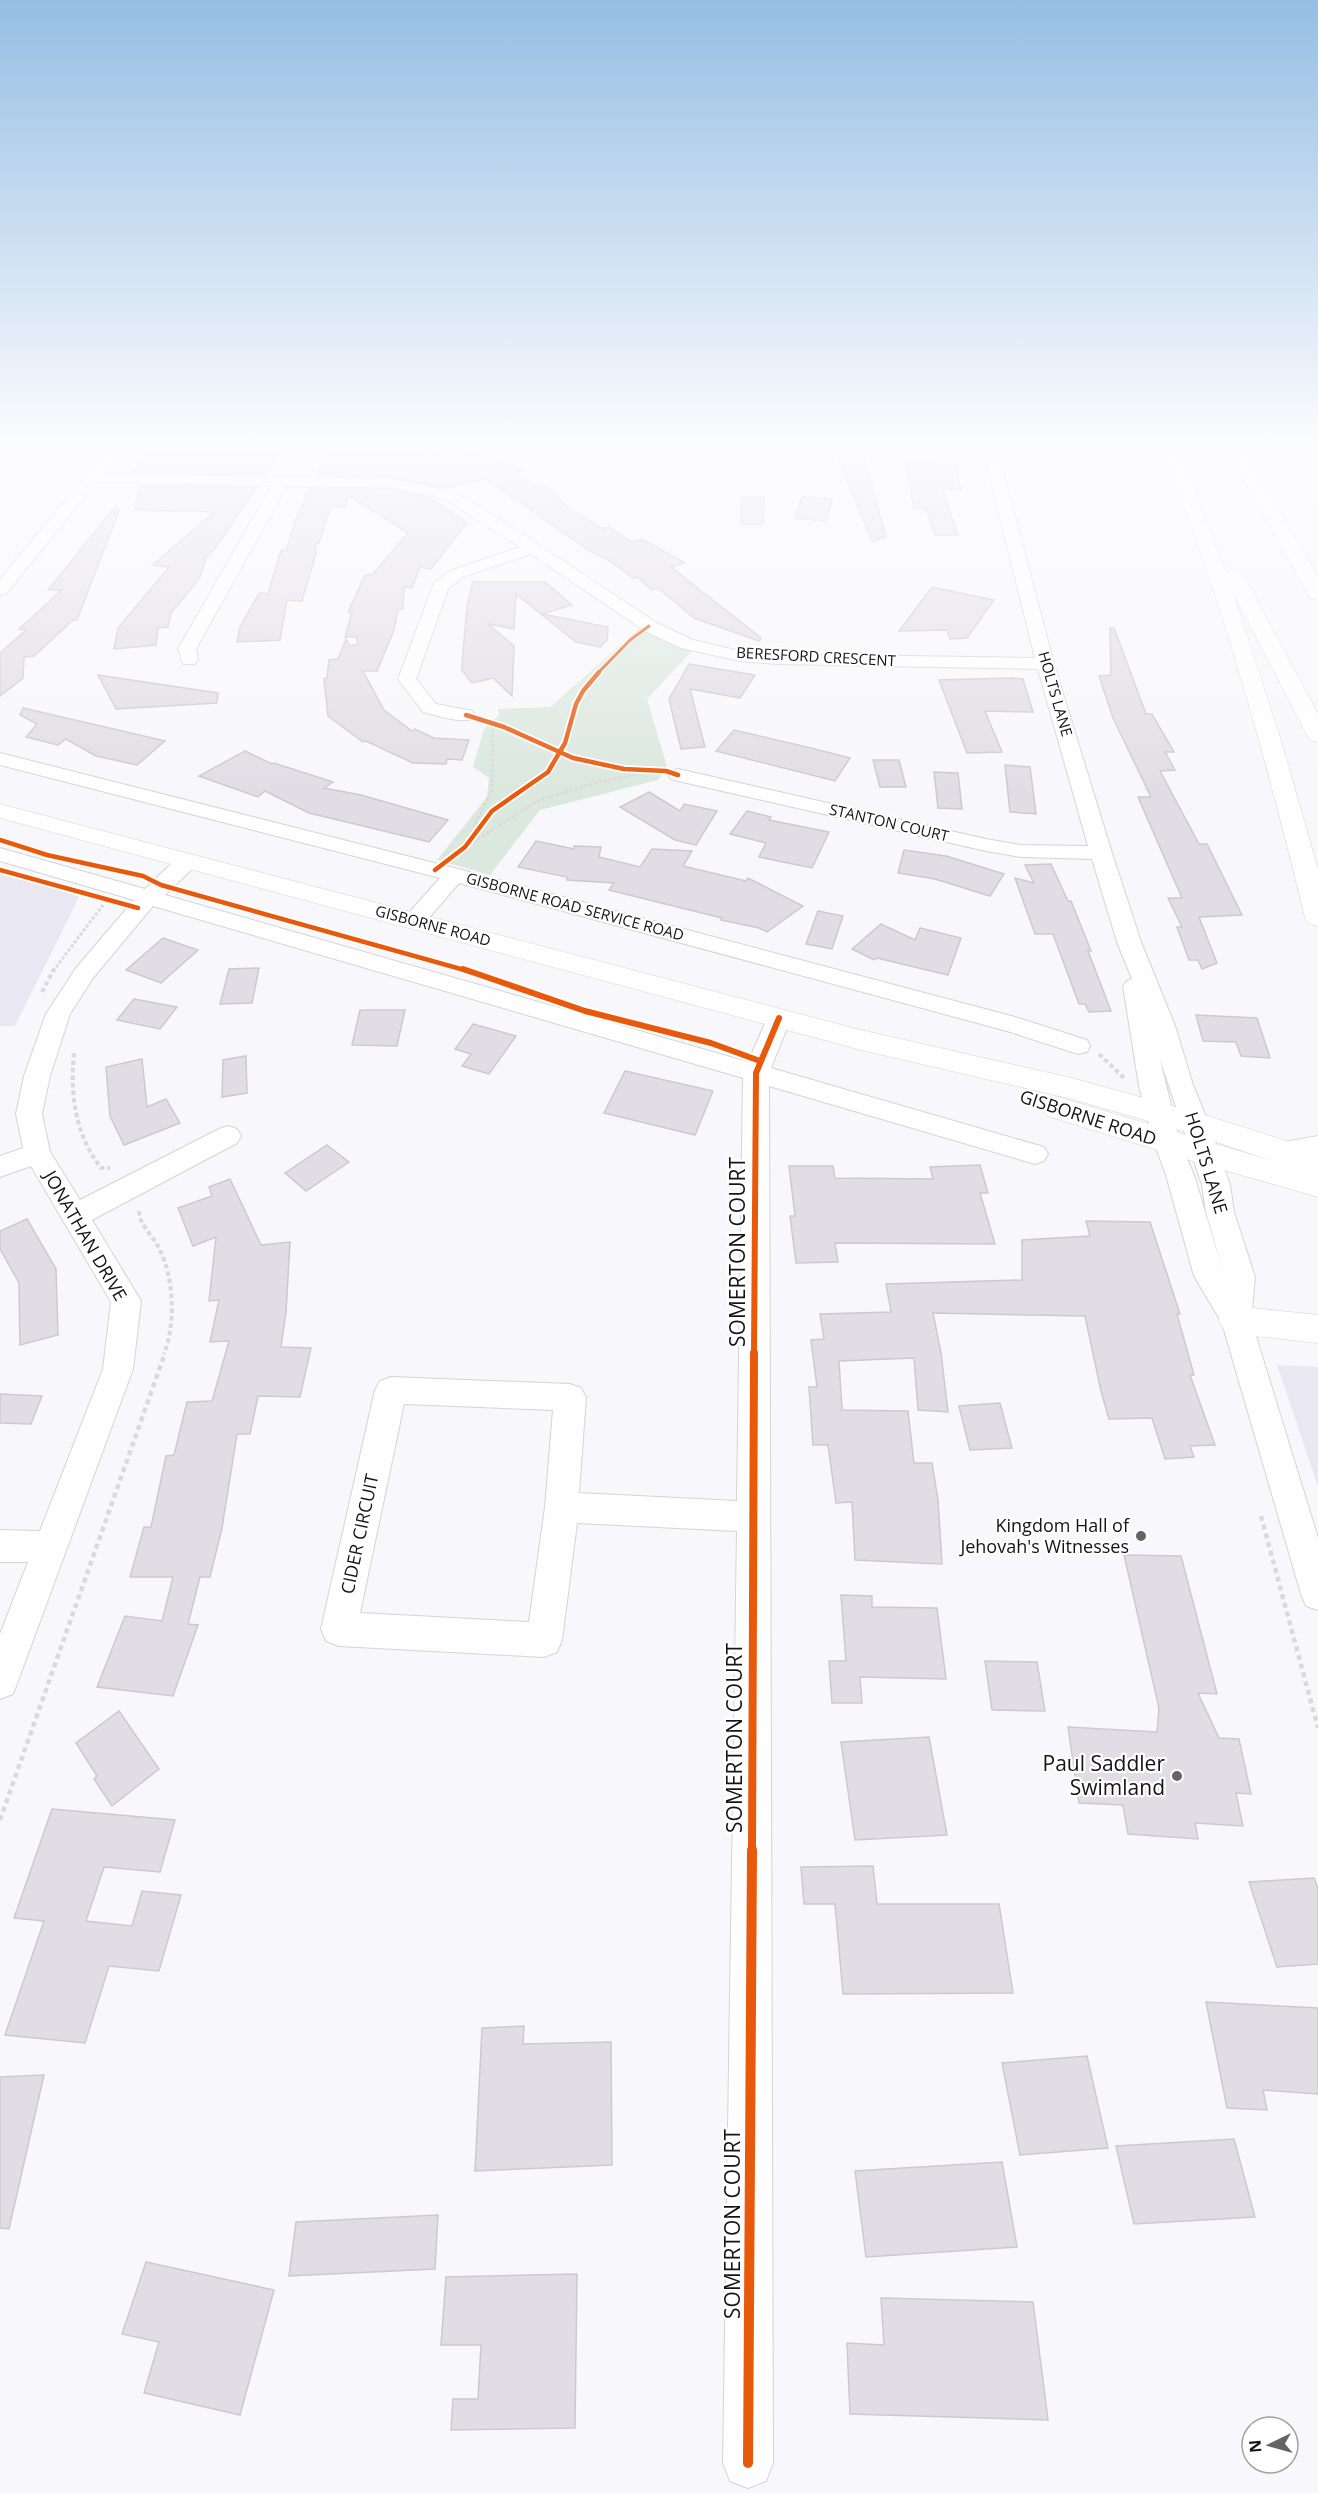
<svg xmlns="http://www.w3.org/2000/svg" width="1318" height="2493" viewBox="0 0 1318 2493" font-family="'Open Sans',sans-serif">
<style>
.built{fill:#e9e8f2}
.green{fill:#dbe8de}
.building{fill:#e1dde4;stroke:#cbcace;stroke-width:1.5}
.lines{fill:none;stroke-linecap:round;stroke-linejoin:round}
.minor-casing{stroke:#d4d4d7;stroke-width:2}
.major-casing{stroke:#d4d4d7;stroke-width:1}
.highway-casing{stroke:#d4d4d7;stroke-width:1}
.path-far2{stroke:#dadadb;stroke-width:3;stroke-dasharray:3 2;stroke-linecap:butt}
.path-far1{stroke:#dadadb;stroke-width:4;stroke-dasharray:4.5 3;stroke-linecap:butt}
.path{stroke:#dadadb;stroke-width:4.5;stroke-dasharray:5 4;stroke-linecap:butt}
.minor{fill:#fefeff;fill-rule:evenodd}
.major{fill:#fefeff;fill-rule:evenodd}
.highway{fill:#fefeff;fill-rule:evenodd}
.cycleway-far4-casing{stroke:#fff;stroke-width:5}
.cycleway-far3-casing{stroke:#fff;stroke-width:8}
.cycleway-far2-casing{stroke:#fff;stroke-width:10}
.cycleway-far1-casing{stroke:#fff;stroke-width:11}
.cycleway-casing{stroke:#fff;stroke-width:14}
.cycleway-far4{stroke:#e8590c;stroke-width:3}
.cycleway-far3{stroke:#e8590c;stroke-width:4.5}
.cycleway-far2{stroke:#e8590c;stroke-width:6}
.cycleway-far1{stroke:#e8590c;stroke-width:8}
.cycleway{stroke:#e8590c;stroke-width:10}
.poi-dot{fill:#646466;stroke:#fff;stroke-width:2}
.labels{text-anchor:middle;stroke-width:4.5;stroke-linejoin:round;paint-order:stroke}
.far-street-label{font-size:15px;fill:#141416;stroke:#fff}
.street-label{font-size:18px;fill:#141416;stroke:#fff}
.poi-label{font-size:18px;fill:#141416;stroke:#fff;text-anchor:end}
.near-street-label{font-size:21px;fill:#141416;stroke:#fff}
.near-poi-label{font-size:21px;fill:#141416;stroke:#fff;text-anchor:end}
</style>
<rect width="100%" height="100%" fill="#f8f8fc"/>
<g class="built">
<polygon points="0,866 79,897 15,1026 0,1026"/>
<polygon points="1277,1365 1318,1367 1318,1487"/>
</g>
<polygon class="green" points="641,627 692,651 647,699 667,766 658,780 540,810 490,875 437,860 487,797 489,778 473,767 484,729 499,715 498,709 550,707"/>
<g class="building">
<polygon points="446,445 494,460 494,457 500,462 526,470 515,472 535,486 543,484 575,514 579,513 603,529 609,527 632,542 642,539 685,563 671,567 761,638 759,641 694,618 658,588 652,590 637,577 633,578 610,561 590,551 486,479 445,488 391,477 316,475 326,454 425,452 427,450 451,453 444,448"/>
<polygon points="150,451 243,453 281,452 266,475 132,472"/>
<polygon points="838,458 864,458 886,537 872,541"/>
<polygon points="906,463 956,465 961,489 942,489 958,535 935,535 926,508 914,509"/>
<polygon points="137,485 257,487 214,550 202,560 206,559 199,579 171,613 168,627 158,628 156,645 114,649 118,628 169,567 153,565 214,512 135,510 139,485"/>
<polygon points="310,488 391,489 428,497 467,523 431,569 420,567 412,588 404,587 403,609 398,609 394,630 377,671 363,671 384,710 412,731 415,729 434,738 469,740 462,760 447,759 446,764 413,763 366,741 363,742 328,716 324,679 327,678 329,660 338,659 346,639 350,646 358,644 357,637 345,637 352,612 348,612 365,575 372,575 408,533 348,495 345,508 331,505 319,543 315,544 316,554 302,601 287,600 280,640 237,642 240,627 259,593 268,594 281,550 286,551 295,521"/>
<polygon points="742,497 764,497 763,524 741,524"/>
<polygon points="802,497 832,499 826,521 795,518"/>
<polygon points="115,507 119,510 77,620 73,620 34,656 24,657 23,678 0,696 0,653 26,630 19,629 62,590 48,590"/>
<polygon points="473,582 545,582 572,605 542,614 608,627 607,640 600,647 576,642 516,594 514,629 488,624 514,646 512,696 493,678 472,683 462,670 462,666 467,606"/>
<polygon points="932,587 994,600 967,638 950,639 947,630 899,631"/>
<polygon points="1110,628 1114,628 1146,714 1152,714 1174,752 1165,752 1175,770 1160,771 1199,844 1207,844 1242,915 1199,917 1217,963 1202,969 1198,960 1189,960 1177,927 1182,927 1168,898 1182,898 1138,797 1151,797 1113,718 1099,676 1111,675"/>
<polygon points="689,664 755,675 740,698 690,689 705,747 681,749 669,699"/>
<polygon points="98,675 218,693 217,703 116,709"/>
<polygon points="1012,678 1023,679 1033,712 985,711 1002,752 967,753 939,680"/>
<polygon points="23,708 88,723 165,741 137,765 96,756 66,739 58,745 26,737 37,724 20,715"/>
<polygon points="734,730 815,749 850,758 835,781 716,751"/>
<polygon points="245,751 272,764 274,763 333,782 324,788 361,795 448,820 429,842 309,813 265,791 258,797 199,776"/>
<polygon points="873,760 899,760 906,787 880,787"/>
<polygon points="1005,765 1030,767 1036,814 1010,812"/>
<polygon points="934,772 958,773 962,809 938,808"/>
<polygon points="649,792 680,811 684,804 717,811 696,845 675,840 620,807"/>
<polygon points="747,811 771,817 769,820 829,832 812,868 759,857 766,843 730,834"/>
<polygon points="536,841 574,849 574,846 601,847 599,857 640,867 652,849 692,851 683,866 746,881 748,878 803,906 767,932 759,928 721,920 722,918 609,890 614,883 567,880 567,877 518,867"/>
<polygon points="904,850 946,856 1004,874 990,896 935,879 898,873"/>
<polygon points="1051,864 1068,901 1071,901 1091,951 1088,951 1111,1011 1089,1012 1085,1004 1079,1004 1053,934 1035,934 1015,878 1034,883 1025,865"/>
<polygon points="818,911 843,916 832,949 806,944"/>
<polygon points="881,924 915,940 920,928 961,938 948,975 877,958 874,960 852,949"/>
<polygon points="163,938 198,950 161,983 126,970"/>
<polygon points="259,968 252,1003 220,1004 229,969"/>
<polygon points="134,999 177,1007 160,1029 117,1020"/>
<polygon points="360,1010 405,1010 397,1046 352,1045"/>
<polygon points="1196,1015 1257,1018 1270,1058 1241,1056 1236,1042 1203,1041"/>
<polygon points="473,1024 516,1036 489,1074 462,1066 471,1054 455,1049"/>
<polygon points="246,1056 247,1093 222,1097 223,1060"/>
<polygon points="142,1059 147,1107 166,1099 180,1123 124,1145 110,1116 106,1067"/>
<polygon points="625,1071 713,1091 695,1135 604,1113"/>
<polygon points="327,1145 349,1162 306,1191 285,1173"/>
<polygon points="980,1165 988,1193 980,1193 995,1244 835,1243 838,1262 796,1263 790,1216 795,1216 789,1166 833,1166 835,1178 933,1179 930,1167"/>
<polygon points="230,1179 261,1245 290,1242 286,1312 281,1347 311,1348 300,1397 258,1396 250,1434 237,1434 222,1528 210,1577 200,1577 188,1624 198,1625 173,1696 97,1687 125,1616 162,1621 173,1577 130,1577 144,1527 151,1527 166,1456 174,1455 187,1402 212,1401 229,1341 210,1342 219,1300 209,1301 216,1237 193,1246 178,1208 212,1196 209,1187"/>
<polygon points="27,1219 56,1269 58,1335 20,1345 19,1283 0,1249 0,1231"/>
<polygon points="1086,1221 1150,1222 1180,1314 1177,1314 1194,1375 1190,1375 1215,1445 1190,1446 1194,1457 1165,1459 1152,1418 1109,1419 1101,1391 1085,1316 933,1313 941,1353 948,1412 918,1410 914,1358 839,1361 842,1410 908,1411 914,1463 932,1463 938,1500 942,1564 855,1560 852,1502 836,1503 828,1445 813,1445 809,1387 817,1387 811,1340 824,1339 820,1314 891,1312 886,1284 1022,1280 1022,1240 1090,1236"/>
<polygon points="0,1394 42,1396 31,1424 0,1423"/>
<polygon points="1000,1403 1012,1448 970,1450 959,1406"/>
<polygon points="1124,1555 1181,1556 1217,1694 1198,1693 1219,1738 1239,1739 1251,1794 1236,1793 1243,1826 1195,1823 1198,1839 1128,1834 1123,1805 1079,1803 1068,1727 1157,1732 1159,1708"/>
<polygon points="841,1595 872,1596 872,1607 937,1608 946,1679 860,1677 862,1703 832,1703 829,1661 846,1661"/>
<polygon points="985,1661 1037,1662 1045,1711 992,1710"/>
<polygon points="119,1711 159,1769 112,1806 94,1779 97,1776 76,1743"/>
<polygon points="929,1737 947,1835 855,1840 841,1742"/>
<polygon points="52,1809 175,1820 160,1872 104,1867 86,1921 132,1926 142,1891 181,1895 159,1971 109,1966 85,2043 5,2035 44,1921 14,1918"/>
<polygon points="873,1866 877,1904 999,1904 1013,1993 843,1994 835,1904 804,1904 801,1867"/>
<polygon points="1314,1878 1318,1888 1318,1964 1277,1967 1249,1882"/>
<polygon points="1206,2002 1318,2008 1318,2094 1263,2090 1267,2110 1227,2108"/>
<polygon points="524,2026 523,2044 611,2042 612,2165 475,2171 482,2028"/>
<polygon points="1087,2056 1108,2148 1020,2155 1002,2063"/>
<polygon points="44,2075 9,2229 0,2228 0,2077"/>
<polygon points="1234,2139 1255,2217 1134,2224 1116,2146"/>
<polygon points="1002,2162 1017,2247 866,2257 855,2171"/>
<polygon points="438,2215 435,2269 289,2276 296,2222"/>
<polygon points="146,2262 274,2290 240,2415 144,2393 159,2342 122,2334"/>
<polygon points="577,2274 575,2428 451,2430 453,2399 478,2399 481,2345 441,2345 446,2277"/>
<polygon points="881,2298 1033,2302 1048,2420 850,2414 847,2343 884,2345"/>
</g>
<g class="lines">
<defs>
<g id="minor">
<path d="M116 444H131L103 474 391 479 453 492 485 510 657 623 693 640 740 651 777 654 1035 658 983 450 870 448 863 444H996L1054 664 1112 853 1141 942 1175 1026 1193 1085 1209 1124 1230 1185 1234 1212 1255 1277 1251 1320 1318 1538V1610L1306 1606 1301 1594 1222 1323 1194 1276 1166 1175 1154 1143 1139 1086 1123 986 1127 981 1132 979 1117 942 1092 859 1021 857 986 851 678 781 671 779 668 775 671 771 678 769 986 839 1021 845 1088 846 1038 669 777 664 740 661 681 648 645 631 531 554 462 577 448 589 416 679 436 704 473 711 475 715 473 719C458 723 438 716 423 712L398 679 434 583 450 571 520 547 443 498 391 487 287 486 196 649 198 660 195 664H183L178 649 272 485 96 482 6 594 0 595V579L103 456ZM1160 1059 1202 1185 1206 1212 1225 1278 1194 1175 1180 1143Z"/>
<polygon points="0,753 462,870 1015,1017 1087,1040 1090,1046 1087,1052 1078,1054 1007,1031 459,883 422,926 414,928 406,926 403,921 406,916 440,878 0,765"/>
<path d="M0 848 145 889 179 856 187 855 195 856 198 861 195 866 165 895 748 1062 770 1012 779 1010 788 1012 791 1018 771 1068 1044 1147 1048 1154 1044 1161 1035 1164 769 1086 773 2463 766 2481 748 2488 730 2481 723 2463 737 1531 577 1523 562 1640 557 1652 544 1657 339 1646 326 1641 321 1629 375 1390 380 1381 391 1377 570 1384 581 1388 586 1397 579 1493 737 1501 743 1078 153 906 93 978 70 1014 50 1076 42 1114 50 1152 80 1200 219 1129 228 1126 237 1129 241 1136 237 1143 92 1220 141 1301 133 1369 18 1681 13 1694 0 1699V1634L28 1562H0V1530L40 1531 103 1369 111 1302 31 1166 0 1177V1156L23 1148 16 1114 24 1076 46 1014 76 968 134 900 0 861ZM404 1404 553 1410 545 1507 529 1622 360 1613Z"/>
</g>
<polygon id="major" points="0,804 861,1030 1072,1078 1208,1116 1318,1151 1318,1197 1206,1165 1047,1116 1043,1108 1047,1100 1058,1097 1270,1160 1186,1132 1072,1099 861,1050 0,818"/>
<g id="highway">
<path d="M1157 444H1173L1197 491 1195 493 1226 573 1234 570 1241 572 1244 576 1318 714V742L1310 740 1307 735 1233 593 1281 740 1318 869V926L1309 924 1305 918C1281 819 1255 721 1224 623 1205 563 1184 501 1157 444Z"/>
<polygon points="1224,444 1240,444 1318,577 1318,600 1311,598 1308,594"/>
<polygon points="1318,1136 1318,1158 1284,1163 1273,1160 1268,1152 1273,1144"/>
<polygon points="1236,1306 1318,1315 1318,1343 1236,1334 1224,1330 1219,1320 1224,1310"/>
</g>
</defs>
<use href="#minor" class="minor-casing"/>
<use href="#major" class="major-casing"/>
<use href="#highway" class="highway-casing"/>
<g class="path-far2">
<polyline points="465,846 492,789 493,729 496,724"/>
<polyline points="465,847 539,800 599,782 654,771"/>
<polyline points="53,971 103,905"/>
</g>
<g class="path-far1">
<polyline points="42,992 54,969"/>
<path d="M74 1053C70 1095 75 1134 101 1168H110"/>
<polyline points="1099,1054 1124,1078"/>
<path d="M139 1211C139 1224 153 1236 159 1248 174 1278 176 1322 164 1354"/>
</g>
<g class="path">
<polyline points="1261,1516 1318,1728"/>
<polyline points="0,1820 165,1353"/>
</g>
<use href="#minor" class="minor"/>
<use href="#major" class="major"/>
<use href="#highway" class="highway"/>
<defs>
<polyline id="cycleway-far4" points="597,674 630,640 649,626"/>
<g id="cycleway-far3">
<polyline points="466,715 504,727 573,758 624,769 666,771 678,775"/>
<polyline points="0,840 47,855 143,876 161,885 468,971"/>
<polyline points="0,870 138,908"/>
<polyline points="435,870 465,847 492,811 548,772 565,743 576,704 583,691 599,672"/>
</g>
<g id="cycleway-far2">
<polyline points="463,969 585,1011 711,1043 760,1061"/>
<polyline points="754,1354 756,1073 779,1018"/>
</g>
<polyline id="cycleway-far1" points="752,1851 754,1353"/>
<polyline id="cycleway" points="748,2463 752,1850"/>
</defs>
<use href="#cycleway-far4" class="cycleway-far4-casing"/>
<use href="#cycleway-far3" class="cycleway-far3-casing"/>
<use href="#cycleway-far2" class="cycleway-far2-casing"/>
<use href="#cycleway-far1" class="cycleway-far1-casing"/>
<use href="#cycleway" class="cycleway-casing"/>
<use href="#cycleway-far4" class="cycleway-far4"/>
<use href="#cycleway-far3" class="cycleway-far3"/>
<use href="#cycleway-far2" class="cycleway-far2"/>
<use href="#cycleway-far1" class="cycleway-far1"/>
<use href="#cycleway" class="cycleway"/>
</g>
<linearGradient id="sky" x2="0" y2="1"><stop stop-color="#95bee3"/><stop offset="0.56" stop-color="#fcfcfe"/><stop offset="1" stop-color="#fcfcfe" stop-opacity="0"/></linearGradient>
<rect width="1318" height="793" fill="url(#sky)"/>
<g class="poi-dot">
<circle cx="1141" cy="1536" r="6"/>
<circle cx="1177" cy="1776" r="6"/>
</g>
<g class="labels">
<g class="far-street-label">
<text transform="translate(816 657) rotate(3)" y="5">BERESFORD CRESCENT</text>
<text transform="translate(1055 694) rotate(74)" y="5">HOLTS LANE</text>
<text transform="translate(889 823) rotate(13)" y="5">STANTON COURT</text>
<text transform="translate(575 907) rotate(15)" y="5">GISBORNE ROAD SERVICE ROAD</text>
<text transform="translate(433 926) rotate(15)" y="5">GISBORNE ROAD</text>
</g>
<g class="street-label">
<text transform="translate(1088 1118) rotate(18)" y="6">GISBORNE ROAD</text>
<text transform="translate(1206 1163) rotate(73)" y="6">HOLTS LANE</text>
<text transform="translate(85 1236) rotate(60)" y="6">JONATHAN DRIVE</text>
<text transform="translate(360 1534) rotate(-78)" y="6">CIDER CIRCUIT</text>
</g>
<g class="poi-label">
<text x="1129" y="1532">Kingdom Hall of<tspan x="1129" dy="21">Jehovah's Witnesses</tspan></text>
</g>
<g class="near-street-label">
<text transform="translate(738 1252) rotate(-90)" y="7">SOMERTON COURT</text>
<text transform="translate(735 1738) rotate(-90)" y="7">SOMERTON COURT</text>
<text transform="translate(733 2224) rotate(-90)" y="7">SOMERTON COURT</text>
</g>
<g class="near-poi-label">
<text x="1165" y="1771">Paul Saddler<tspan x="1165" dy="24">Swimland</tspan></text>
</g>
</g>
<g transform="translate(1270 2445) rotate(265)"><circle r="28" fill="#ffffff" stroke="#a1a1a2" stroke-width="1.5"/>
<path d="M0-4.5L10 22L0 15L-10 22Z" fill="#646466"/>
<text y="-9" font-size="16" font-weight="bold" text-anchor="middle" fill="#141416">N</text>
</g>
</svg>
